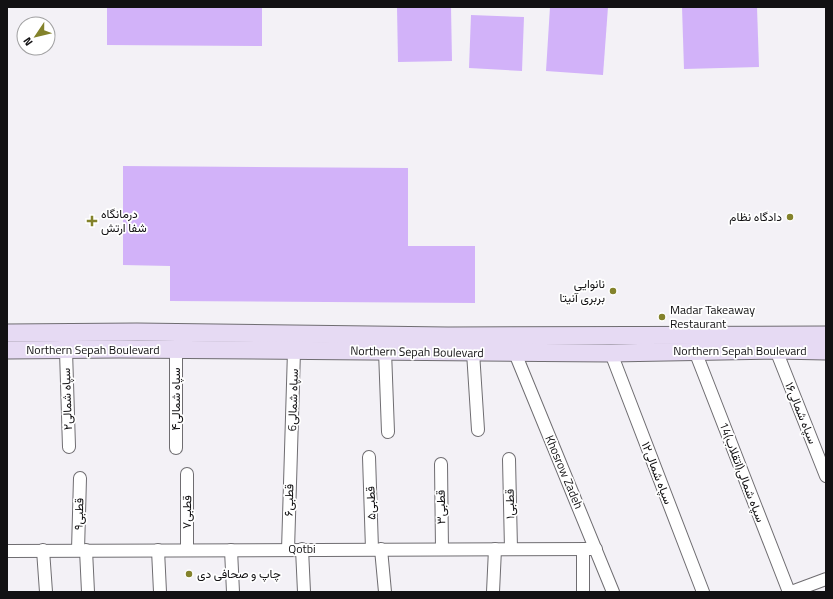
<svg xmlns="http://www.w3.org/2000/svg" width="833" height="599" viewBox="0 0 833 599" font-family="'Titillium Web',Vazirmatn,sans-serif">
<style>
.forest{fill:#d2b2f9}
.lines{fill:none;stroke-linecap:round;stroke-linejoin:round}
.minor-casing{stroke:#6f6d71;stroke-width:14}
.secondary-casing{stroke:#6f6d71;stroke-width:19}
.minor{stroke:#fff;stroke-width:12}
.secondary{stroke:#e6daf3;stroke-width:17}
.poi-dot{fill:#83822b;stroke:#fff;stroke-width:1.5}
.labels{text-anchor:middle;stroke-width:3.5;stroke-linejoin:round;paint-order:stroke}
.poi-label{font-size:12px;fill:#121113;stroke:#fff;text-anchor:start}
.street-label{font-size:12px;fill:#121113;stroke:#fff}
</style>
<rect width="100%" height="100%" fill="#f3f1f6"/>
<g class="forest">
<polygon points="107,7 262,7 262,46 107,45"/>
<polygon points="397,7 451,7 452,61 398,62"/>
<polygon points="550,7 608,7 603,75 546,71"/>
<polygon points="682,7 757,7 759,67 684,69"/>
<polygon points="471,15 524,17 522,71 469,68"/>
<polygon points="123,166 408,168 408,246 475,246 475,303 170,301 170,266 123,265"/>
</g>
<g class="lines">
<defs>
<g id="minor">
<polyline points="776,350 826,476"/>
<polyline points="66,351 69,447"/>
<polyline points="176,351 176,448"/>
<polyline points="385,351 388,432"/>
<polyline points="695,351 789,592"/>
<polyline points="473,352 478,430"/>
<polyline points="515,353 613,592"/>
<polyline points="611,353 703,592"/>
<polyline points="369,457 372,549"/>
<polyline points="509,459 511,549"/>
<polyline points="441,464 442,549"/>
<polyline points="302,549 304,592"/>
<polyline points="381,549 385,592"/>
<polyline points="43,550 46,592"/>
<polyline points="78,550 80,478"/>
<polyline points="86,550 88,592"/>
<polyline points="158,550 160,592"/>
<polyline points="187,550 187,474"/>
<polyline points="231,550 233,592"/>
<polyline points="288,550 294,351"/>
<polyline points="7,551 596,549"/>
<polyline points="493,592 495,549"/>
<polyline points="583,592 583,549"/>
<polyline points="791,592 826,579"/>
</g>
<g id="secondary">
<polyline points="7,333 137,332 448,336 826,335"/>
<polyline points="7,350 118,349 611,353 776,350 826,351"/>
</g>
</defs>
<use href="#minor" class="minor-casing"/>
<use href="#secondary" class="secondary-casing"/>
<use href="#minor" class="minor"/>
<use href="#secondary" class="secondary"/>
</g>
<g class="poi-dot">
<circle cx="790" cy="217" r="4"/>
<path d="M90 215h4v4h4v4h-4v4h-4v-4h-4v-4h4z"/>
<circle cx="613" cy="291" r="4"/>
<circle cx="662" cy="317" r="4"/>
<circle cx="189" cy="574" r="4"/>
</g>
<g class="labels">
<g class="poi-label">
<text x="101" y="218">درمانگاه<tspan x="101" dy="14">شفا ارتش</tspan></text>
<text x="782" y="221" text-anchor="end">دادگاه نظام</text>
<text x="605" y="288" text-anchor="end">نانوایی<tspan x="605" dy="14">بربری آنیتا</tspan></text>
<text x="670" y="314">Madar Takeaway<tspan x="670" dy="14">Restaurant</tspan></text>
<text x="197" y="578">چاپ و صحافی دی</text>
</g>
<g class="street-label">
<text x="93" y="354">Northern Sepah Boulevard</text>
<text x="740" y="355">Northern Sepah Boulevard</text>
<text transform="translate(417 352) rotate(1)" y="4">Northern Sepah Boulevard</text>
<text transform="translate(67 399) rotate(-92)" y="4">سپاه شمالی۲</text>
<text transform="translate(176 399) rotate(-90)" y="4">سپاه شمالی۴</text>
<text transform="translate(293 400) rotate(-88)" y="4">6سپاه شمالی</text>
<text transform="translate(801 413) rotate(68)" y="4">سپاه شمالی۱۶</text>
<text transform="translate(564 472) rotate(67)" y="4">Khosrow Zadeh</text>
<text transform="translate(742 472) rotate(69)" y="4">14سپاه شمالی(اتقلاب)</text>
<text transform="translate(657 473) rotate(69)" y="4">سپاه شمالی۱۲</text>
<text transform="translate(289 500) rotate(-88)" y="4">قطبی۶</text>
<text transform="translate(371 503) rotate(-92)" y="4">قطبی۵</text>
<text transform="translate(510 504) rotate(-91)" y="4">قطبی۱</text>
<text transform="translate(441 507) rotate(-91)" y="4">قطبی۳</text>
<text transform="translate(187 512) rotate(-89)" y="4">قطبی۷</text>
<text transform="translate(79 514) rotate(-88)" y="4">قطبی۹</text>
<text x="302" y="553">Qotbi</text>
</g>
</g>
<rect width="833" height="599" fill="none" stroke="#121113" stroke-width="16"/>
<g transform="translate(36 36) rotate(235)"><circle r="19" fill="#ffffff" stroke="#a0a0a1"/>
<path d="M0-3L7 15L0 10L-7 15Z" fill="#83822b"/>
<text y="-6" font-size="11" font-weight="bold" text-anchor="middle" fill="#121113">N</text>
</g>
</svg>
